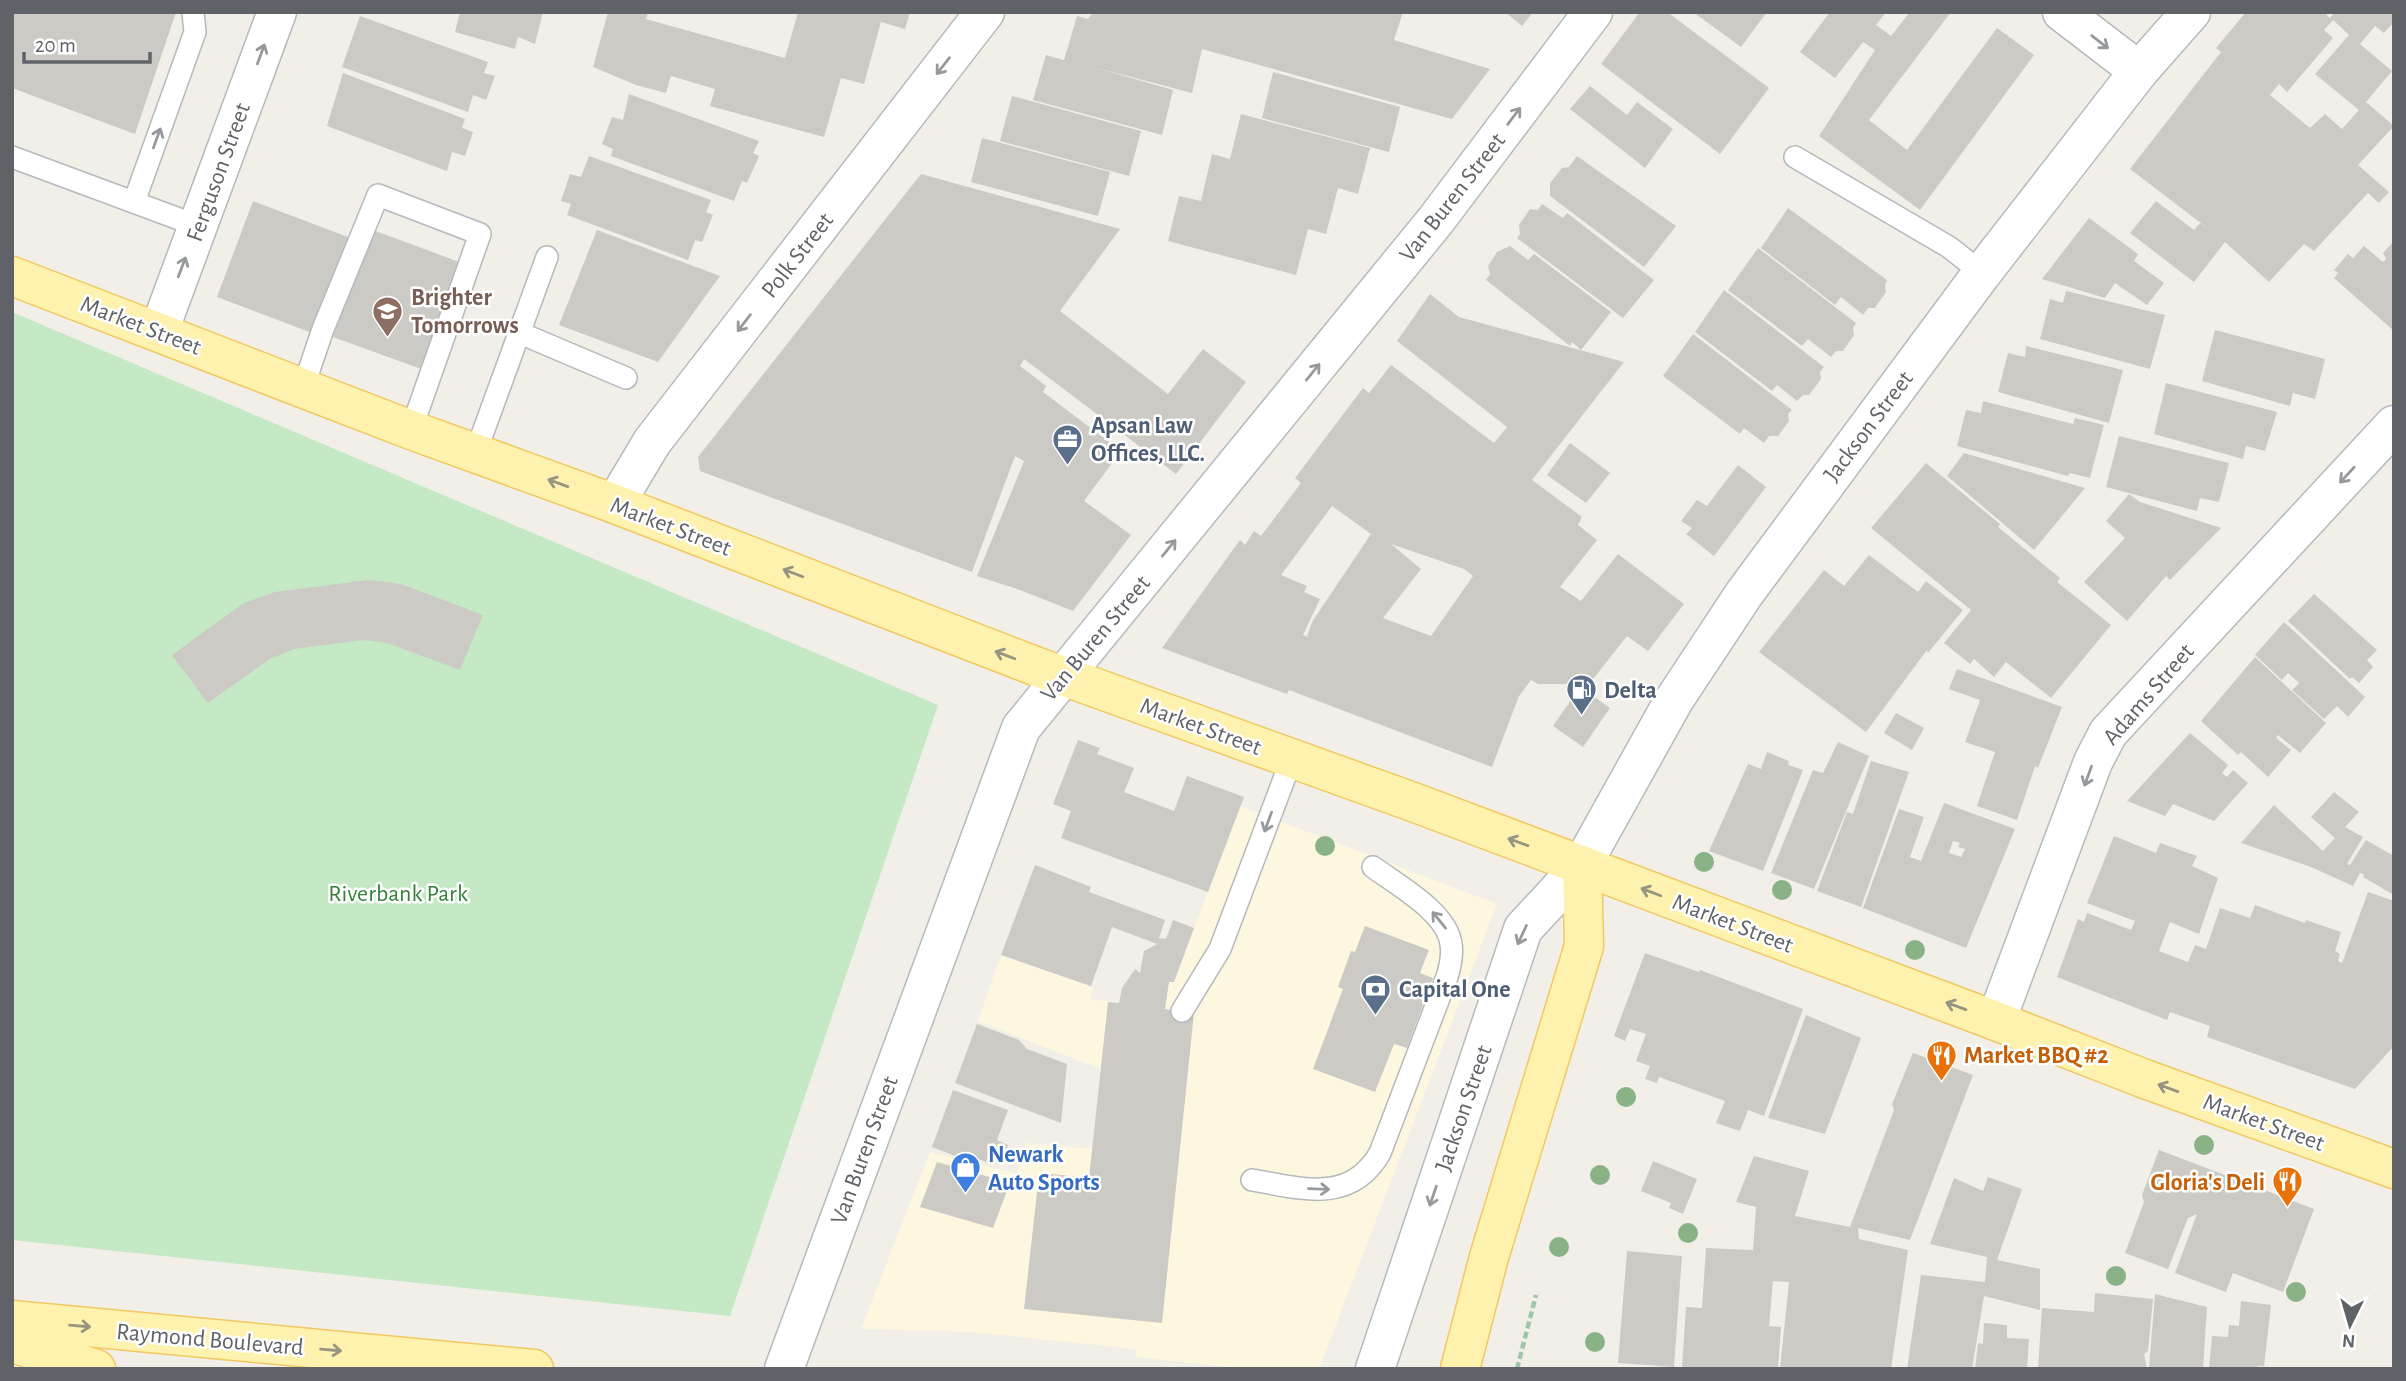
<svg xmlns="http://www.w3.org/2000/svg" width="2406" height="1381" viewBox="0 0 2406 1381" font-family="'Alegreya Sans',sans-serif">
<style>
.commercial{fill:#fef7e0}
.green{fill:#c5e8c5}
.building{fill:#cccac5;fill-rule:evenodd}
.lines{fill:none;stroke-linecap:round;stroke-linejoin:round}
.lane-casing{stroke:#b5b8bc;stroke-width:24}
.street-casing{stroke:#b5b8bc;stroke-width:41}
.secondary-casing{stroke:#b6babf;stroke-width:41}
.primary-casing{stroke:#f2c960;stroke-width:41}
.path{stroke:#9cc7a9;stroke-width:4.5;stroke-dasharray:7 3.5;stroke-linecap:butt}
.lane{stroke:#fff;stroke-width:21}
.street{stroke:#fff;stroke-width:38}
.secondary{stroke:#fff;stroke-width:38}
.primary{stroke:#fff2af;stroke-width:38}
.tree{fill:#89b387}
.oneway{stroke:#979a9d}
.oneway2{stroke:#979581}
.labels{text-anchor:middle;stroke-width:5;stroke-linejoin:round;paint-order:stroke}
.street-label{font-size:24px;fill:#5f6368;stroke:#fff}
.education-label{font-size:24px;font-weight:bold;fill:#785e54;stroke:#fff;text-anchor:start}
.service-label{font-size:24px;font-weight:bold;fill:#4e5e75;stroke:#fff;text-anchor:start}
.park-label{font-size:24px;fill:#348238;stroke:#fff}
.food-label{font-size:24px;font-weight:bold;fill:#c56008;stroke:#fff;text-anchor:start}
.shop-label{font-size:24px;font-weight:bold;fill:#366cbe;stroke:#fff;text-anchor:start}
</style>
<rect width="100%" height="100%" fill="#f1efe8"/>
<polygon class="commercial" points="1240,806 1497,904 1319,1369 1247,1369 1137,1357 1135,1349 974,1332 861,1329 930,1152 1017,1174 1026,1143 1092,1149 1101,1069 978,1021 1001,955 1094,988 1090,999 1164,1009 1169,982 1174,982"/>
<polygon class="green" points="12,312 938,705 730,1316 12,1240"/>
<g class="building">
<polygon points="12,12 176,12 135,134 12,88"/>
<polygon points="460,12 543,12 535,44 518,37 515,49 455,32"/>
<polygon points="608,12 648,12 646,19 785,58 798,12 910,12 905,29 881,22 864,84 841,78 824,137 710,106 715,89 671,76 666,93 636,85 593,67"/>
<polygon points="1093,12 1403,12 1394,40 1490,69 1452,119 1202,49 1192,93 1093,67 1173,90 1162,135 1033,100 1046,55 1064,60 1077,16 1088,19"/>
<polygon points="1505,12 1533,12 1522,26"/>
<polygon points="1640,12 1667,12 1769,88 1720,154 1601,64"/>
<polygon points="1693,12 1767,12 1741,47"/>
<polygon points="1830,12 1886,12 1876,25 1891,36 1910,12 1951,12 1869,120 1907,150 1997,28 2034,55 1920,210 1819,136 1875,50 1863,42 1835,78 1800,52"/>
<path d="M2246 12H2324L2330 18 2335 12H2394V22L2384 33 2375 26 2360 44 2392 71 2366 102 2394 126 2358 165 2389 192 2379 203 2368 193 2314 251 2304 244 2269 282 2225 242 2194 282 2130 233 2156 201 2194 230 2200 223 2210 230 2130 169 2221 52 2216 48ZM2333 20 2349 35 2315 74 2359 110 2342 129 2325 114 2310 128 2270 95 2279 84 2287 92 2333 38 2324 30Z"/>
<polygon points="360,16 488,62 484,73 495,76 486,100 473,95 468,112 342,67"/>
<polygon points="1273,72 1400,107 1389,152 1262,118"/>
<polygon points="343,73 465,119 462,128 473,132 465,156 452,152 447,171 327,126"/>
<polygon points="1590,86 1627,115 1637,102 1673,129 1645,168 1570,109"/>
<polygon points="629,94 759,141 753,153 759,156 747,183 742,181 734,201 611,156 613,149 602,144 612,117 623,120"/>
<polygon points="1012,96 1141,131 1129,176 1000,141"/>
<polygon points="1241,114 1370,148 1358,194 1338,188 1326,234 1308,229 1296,275 1168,241 1179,196 1201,201 1212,154 1230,159"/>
<polygon points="982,138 1110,172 1098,216 971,182"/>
<polygon points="589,156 711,200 706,212 713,215 702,242 695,240 688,260 567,215 571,204 561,201 570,174 581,177"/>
<polygon points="1577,156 1676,226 1644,267 1550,196 1550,183 1562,168 1569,167"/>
<polygon points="921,174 1120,229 1060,311 1168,394 1203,349 1246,382 1176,474 1024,359 1020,366 1046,386 1043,392 1121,451 1084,501 1131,535 1073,611 1020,590 977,576 1024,461 1015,456 972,572 700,471 698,457"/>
<polygon points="253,201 348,237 312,333 217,297"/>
<polygon points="1542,204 1563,218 1567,213 1654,280 1623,318 1517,238 1520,234 1519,225 1530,209 1538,210"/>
<polygon points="1788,208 1887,280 1885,285 1886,292 1875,308 1868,308 1863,315 1841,297 1835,305 1761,248"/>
<polygon points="2089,218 2138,254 2134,261 2164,283 2147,305 2115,283 2105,298 2042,279"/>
<polygon points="373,230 462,263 424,370 333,337"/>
<polygon points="597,230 720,276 658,362 559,325"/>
<polygon points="2394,241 2394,331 2334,278 2338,273 2334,270 2348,254 2353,258 2364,246 2383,262 2386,259 2383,253"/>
<polygon points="1510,246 1528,260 1534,254 1611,312 1581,350 1572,342 1570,346 1486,280 1490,274 1488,266 1497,252"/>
<polygon points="1758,248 1856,323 1853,328 1854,335 1843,351 1836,351 1831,357 1808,339 1802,346 1728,290"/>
<polygon points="1724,290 1824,367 1820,372 1821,379 1809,395 1803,395 1797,401 1777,385 1772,391 1695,332"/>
<polygon points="2066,291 2165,315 2150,369 2040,339 2050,299 2063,303"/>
<path d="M1430 294 1459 317 1624 362 1532 480 1582 517 1578 525 1597 540 1560 587 1581 601 1618 554 1684 604 1648 651 1627 636 1590 683 1577 674 1569 684H1538L1531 680 1519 696 1492 767 1289 690 1287 694 1162 648 1240 540 1245 545 1254 531 1261 536 1301 483 1295 478 1363 388 1369 393 1391 365 1494 443 1507 427 1397 341ZM1332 506 1371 534 1312 622 1307 637 1303 635 1320 599 1304 592 1307 586 1281 575ZM1391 544 1464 569 1473 576 1431 636 1383 618 1421 569Z"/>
<polygon points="2215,330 2325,359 2315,399 2293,393 2290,406 2202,381"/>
<polygon points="1693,334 1792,410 1788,414 1789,421 1778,436 1769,436 1764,443 1744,428 1740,434 1663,376"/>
<polygon points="2026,346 2123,370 2109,423 1998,392 2008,353 2025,357"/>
<polygon points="2166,383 2277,412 2265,451 2246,446 2243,459 2154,434"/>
<polygon points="1983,401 2073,424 2075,418 2104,425 2090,478 2070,473 2068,476 1957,446 1966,410 1981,413"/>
<polygon points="2119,436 2229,463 2219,502 2200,498 2197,511 2106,487"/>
<polygon points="1570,443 1610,473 1586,503 1547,475"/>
<polygon points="1964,453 2085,488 2034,550 1947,476"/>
<polygon points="1926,463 2000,524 1998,527 2060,578 2057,582 2111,625 2051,698 2006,662 1994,677 1974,659 1970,664 1944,643 1971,610 1871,528"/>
<polygon points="1738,465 1766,487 1714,556 1686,534 1692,528 1681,521 1697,500 1707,506"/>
<polygon points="2129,494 2140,502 2221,528 2170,580 2166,576 2127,621 2084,582 2125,538 2106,521"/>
<polygon points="1869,555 1918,592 1926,581 1963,610 1928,653 1927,650 1866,732 1759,652 1824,570 1844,586"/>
<polygon points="368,580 401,584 483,615 460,670 387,643 363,640 294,649 270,659 208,703 172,655 244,603 275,592"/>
<polygon points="2314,594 2377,650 2367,660 2373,667 2359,683 2352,677 2350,679 2288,621"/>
<polygon points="2284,622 2365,697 2348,717 2337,706 2324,719 2292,690 2299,683 2288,673 2282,680 2255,655"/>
<polygon points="2255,657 2326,723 2300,753 2278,735 2276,738 2291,750 2268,777 2241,752 2238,755 2201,721"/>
<polygon points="1957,669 2062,707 2038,768 2035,766 2017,820 1977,806 1995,752 1965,742 1980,700 1949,689"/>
<polygon points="1580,687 1610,708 1583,747 1553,726"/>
<polygon points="1896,713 1924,728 1912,750 1884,733"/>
<polygon points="2190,733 2228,765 2222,773 2227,777 2233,770 2248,783 2214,821 2173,804 2165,816 2127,801"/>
<polygon points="1078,740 1100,748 1097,754 1134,768 1124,792 1174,811 1187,776 1244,797 1208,892 1061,838 1071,811 1053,804"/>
<polygon points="1838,742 1869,756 1814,889 1771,873 1813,770 1823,773"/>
<polygon points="1767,752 1789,761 1788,765 1803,770 1763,871 1709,851 1748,764 1761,769"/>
<polygon points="1871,761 1909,772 1861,907 1817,891 1847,812 1853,814"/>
<polygon points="2334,792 2359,812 2345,827 2363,837 2347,864 2350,865 2366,840 2394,856 2394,895 2363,877 2364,874 2360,873 2353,886 2311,867 2241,843 2274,805 2323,851 2335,838 2311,817"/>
<path d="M1944 803 2015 829 1966 948 1863 908 1899 809 1924 817 1910 857 1921 861ZM1953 841 1960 843 1958 847 1965 849 1961 857 1949 853Z"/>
<polygon points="2114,836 2156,853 2160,843 2197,856 2192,866 2218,878 2199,934 2170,922 2159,951 2188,962 2195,945 2206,949 2220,908 2250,918 2255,905 2305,923 2306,920 2341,932 2335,951 2340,954 2338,961 2342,963 2368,892 2394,901 2394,1046 2355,1089 2207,1037 2210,1026 2170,1012 2167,1020 2057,977 2078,919 2084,922 2087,913 2131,930 2135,921 2087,903"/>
<polygon points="1035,865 1091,887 1089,892 1165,920 1159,938 1166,939 1173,920 1194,928 1174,982 1169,982 1165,1009 1194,1013 1162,1323 1024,1309 1038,1183 1052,1174 1089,1178 1108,1002 1119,1003 1122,988 1135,969 1140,973 1144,951 1157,944 1112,927 1091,986 1001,955"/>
<polygon points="1365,926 1429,950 1420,973 1433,978 1407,1048 1394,1044 1375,1092 1313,1069 1343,989 1338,987 1351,951 1355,952"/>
<polygon points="1645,953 1699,972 1700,970 1803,1009 1764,1116 1748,1110 1740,1131 1716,1123 1725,1101 1659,1077 1657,1083 1645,1079 1650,1066 1636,1061 1646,1034 1630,1029 1625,1041 1614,1036"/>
<polygon points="1806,1015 1861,1038 1825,1134 1768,1118"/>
<polygon points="977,1024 1019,1040 1027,1049 1067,1064 1061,1123 955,1083"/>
<polygon points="1913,1053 1973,1075 1910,1240 1858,1228 1859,1239 1908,1250 1891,1369 1780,1369 1789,1282 1773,1281 1769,1326 1781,1327 1778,1369 1682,1367 1686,1307 1702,1308 1706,1248 1753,1250 1756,1207 1736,1202 1754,1156 1809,1171 1795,1216 1850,1227 1894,1110 1892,1104"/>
<polygon points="953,1090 1008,1110 997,1140 1008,1145 1003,1160 989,1154 986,1162 968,1155 966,1160 932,1147"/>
<polygon points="2159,1150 2314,1209 2283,1292 2233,1273 2226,1292 2175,1273 2197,1214 2188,1218 2168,1269 2125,1253 2144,1202 2142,1195"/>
<polygon points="1653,1161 1697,1179 1683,1214 1669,1208 1671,1203 1641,1191"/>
<polygon points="937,1162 1010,1183 993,1228 920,1207"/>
<polygon points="1988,1177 2022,1189 1997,1260 2040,1269 2040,1310 1984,1296 1972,1369 1907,1369 1921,1275 1985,1282 1987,1257 1930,1244 1954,1178 1983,1191"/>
<polygon points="1627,1251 1682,1256 1674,1367 1618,1363"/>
<polygon points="2095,1293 2153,1299 2148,1351 2144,1354 2147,1369 2038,1369 2042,1308 2094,1312"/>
<polygon points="2155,1294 2207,1307 2203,1369 2149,1369"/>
<polygon points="2241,1301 2271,1305 2264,1366 2257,1366 2256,1369 2209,1369 2212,1336 2228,1337 2229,1325 2239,1326"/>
<polygon points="1984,1323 2007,1325 2007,1338 2029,1339 2027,1369 1975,1369 1978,1343 1983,1344"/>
</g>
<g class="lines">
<defs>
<g id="lane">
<polyline points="12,157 198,226"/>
<polyline points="1795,157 1949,247 1982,273"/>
<polyline points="134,202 195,32 193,12"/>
<polyline points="520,333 626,378"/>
<polyline points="303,388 323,329 378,195 480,234 411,430"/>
<polyline points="475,454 547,257"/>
<polyline points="1182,1011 1220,949 1292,758"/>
<path d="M1252 1180C1300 1188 1350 1205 1380 1153L1447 977C1450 967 1453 955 1451 944 1447 912 1397 885 1373 867"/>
</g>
<g id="street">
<polyline points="2062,12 2139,71"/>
<polyline points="159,331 277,12"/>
<polyline points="615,504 652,442 985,12"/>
</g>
<g id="secondary">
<polyline points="1996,1021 2093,762 2108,733 2394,425"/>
<polyline points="784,1369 1021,728 1436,220 1593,12"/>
<polyline points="1375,1369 1523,929 1582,865 1674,700 1744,594 1982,273 2139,71 2191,12"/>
</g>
<g id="primary">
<polyline points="12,276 411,430 615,504 1035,666 1413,802 1996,1021 2145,1079 2394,1169"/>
<polyline points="12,1320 534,1369"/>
<polyline points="12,1343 96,1369"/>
<polyline points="1460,1369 1489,1257 1584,946 1582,865"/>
</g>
</defs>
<use href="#lane" class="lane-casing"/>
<use href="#street" class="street-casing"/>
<use href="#secondary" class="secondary-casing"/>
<use href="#primary" class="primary-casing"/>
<polyline class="path" points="1517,1369 1536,1295"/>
<use href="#lane" class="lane"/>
<use href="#street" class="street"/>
<use href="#secondary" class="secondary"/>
<use href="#primary" class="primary"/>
</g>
<g class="tree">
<circle cx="1325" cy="846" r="10"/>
<circle cx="1704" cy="862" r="10"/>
<circle cx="1782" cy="890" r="10"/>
<circle cx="1915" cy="950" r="10"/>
<circle cx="1626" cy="1097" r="10"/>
<circle cx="2204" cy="1145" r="10"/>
<circle cx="1600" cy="1175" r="10"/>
<circle cx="1688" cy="1233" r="10"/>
<circle cx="1559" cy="1247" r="10"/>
<circle cx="2116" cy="1276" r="10"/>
<circle cx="2296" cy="1292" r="10"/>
<circle cx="1595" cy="1342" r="10"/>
</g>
<defs><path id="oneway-shaft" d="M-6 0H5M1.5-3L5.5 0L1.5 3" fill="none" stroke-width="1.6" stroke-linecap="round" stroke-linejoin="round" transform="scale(1.75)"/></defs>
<g class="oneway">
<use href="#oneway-shaft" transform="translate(2100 42) rotate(38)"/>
<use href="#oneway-shaft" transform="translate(261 54) rotate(-70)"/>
<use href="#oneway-shaft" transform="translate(943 66) rotate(128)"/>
<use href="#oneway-shaft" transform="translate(1514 116) rotate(-53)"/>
<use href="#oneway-shaft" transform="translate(157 138) rotate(-70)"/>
<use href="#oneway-shaft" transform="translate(182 267) rotate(-69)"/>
<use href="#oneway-shaft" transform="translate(744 323) rotate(128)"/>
<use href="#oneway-shaft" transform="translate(1313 372) rotate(-51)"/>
<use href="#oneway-shaft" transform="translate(2347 475) rotate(133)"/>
<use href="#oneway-shaft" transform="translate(1169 548) rotate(-51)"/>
<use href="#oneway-shaft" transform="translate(2088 776) rotate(110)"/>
<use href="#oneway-shaft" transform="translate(1268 822) rotate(110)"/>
<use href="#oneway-shaft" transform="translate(1439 920) rotate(-129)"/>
<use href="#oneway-shaft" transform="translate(1522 935) rotate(115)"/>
<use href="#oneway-shaft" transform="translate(1319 1189) rotate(2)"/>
<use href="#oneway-shaft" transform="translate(1433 1196) rotate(109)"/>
</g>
<g class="oneway2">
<use href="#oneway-shaft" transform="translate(558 483) rotate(-160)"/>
<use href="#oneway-shaft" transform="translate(793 573) rotate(-159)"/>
<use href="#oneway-shaft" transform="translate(1005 655) rotate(-159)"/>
<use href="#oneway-shaft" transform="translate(1518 842) rotate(-160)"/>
<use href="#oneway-shaft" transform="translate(1651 892) rotate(-159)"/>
<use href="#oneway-shaft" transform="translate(1956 1006) rotate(-160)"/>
<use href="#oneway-shaft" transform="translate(2168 1088) rotate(-160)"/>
<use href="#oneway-shaft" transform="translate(80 1326) rotate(5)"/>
<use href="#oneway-shaft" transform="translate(331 1350) rotate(5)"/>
</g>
<defs>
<symbol id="school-pin" viewBox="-11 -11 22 30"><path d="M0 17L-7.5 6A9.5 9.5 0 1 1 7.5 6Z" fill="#8d6e63" stroke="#fff"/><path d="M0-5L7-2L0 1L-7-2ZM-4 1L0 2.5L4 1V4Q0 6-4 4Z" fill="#fff"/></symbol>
<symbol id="office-pin" viewBox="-11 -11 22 30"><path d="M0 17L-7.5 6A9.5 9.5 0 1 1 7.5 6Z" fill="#5c6f8a" stroke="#fff"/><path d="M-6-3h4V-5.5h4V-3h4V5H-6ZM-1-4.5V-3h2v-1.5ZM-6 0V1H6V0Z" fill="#fff"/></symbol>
<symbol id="fuel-pin" viewBox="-11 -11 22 30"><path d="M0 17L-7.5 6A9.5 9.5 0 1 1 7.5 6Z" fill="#5c6f8a" stroke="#fff"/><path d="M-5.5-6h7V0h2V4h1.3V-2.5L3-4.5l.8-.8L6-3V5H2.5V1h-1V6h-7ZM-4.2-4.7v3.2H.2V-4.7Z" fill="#fff"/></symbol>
<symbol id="bank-pin" viewBox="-11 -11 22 30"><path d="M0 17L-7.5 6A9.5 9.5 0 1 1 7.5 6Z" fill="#5c6f8a" stroke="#fff"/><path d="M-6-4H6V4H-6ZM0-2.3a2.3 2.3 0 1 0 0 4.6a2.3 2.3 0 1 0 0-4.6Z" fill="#fff"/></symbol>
<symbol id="restaurant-pin" viewBox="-11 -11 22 30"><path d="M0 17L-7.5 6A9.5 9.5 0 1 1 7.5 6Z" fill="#e8710a" stroke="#fff"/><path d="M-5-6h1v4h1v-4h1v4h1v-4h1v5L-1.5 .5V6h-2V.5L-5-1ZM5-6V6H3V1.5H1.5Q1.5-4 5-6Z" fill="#fff"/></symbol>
<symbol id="shop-pin" viewBox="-11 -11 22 30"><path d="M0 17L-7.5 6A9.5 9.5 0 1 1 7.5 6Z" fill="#3f7fe0" stroke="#fff"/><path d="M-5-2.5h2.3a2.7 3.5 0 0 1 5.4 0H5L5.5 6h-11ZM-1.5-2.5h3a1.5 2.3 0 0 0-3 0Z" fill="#fff"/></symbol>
</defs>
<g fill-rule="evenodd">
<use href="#school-pin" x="370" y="294" width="35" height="47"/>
<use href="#office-pin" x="1050" y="422" width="35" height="47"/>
<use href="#fuel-pin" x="1564" y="672" width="35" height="47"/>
<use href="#bank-pin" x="1358" y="972" width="35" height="47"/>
<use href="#restaurant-pin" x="1924" y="1038" width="35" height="47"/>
<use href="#shop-pin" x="948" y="1150" width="35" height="47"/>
<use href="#restaurant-pin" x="2270" y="1164" width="35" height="47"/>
</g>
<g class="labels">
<g class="street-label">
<text transform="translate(218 172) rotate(-70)" y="8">Ferguson Street</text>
<text transform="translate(1452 197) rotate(-52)" y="8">Van Buren Street</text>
<text transform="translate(797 255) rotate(-52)" y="8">Polk Street</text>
<text transform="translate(141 325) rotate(21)" y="8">Market Street</text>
<text transform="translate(1868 426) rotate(-53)" y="8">Jackson Street</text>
<text transform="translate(671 526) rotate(21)" y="8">Market Street</text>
<text transform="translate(1095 638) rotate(-50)" y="8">Van Buren Street</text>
<text transform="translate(2148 694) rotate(-49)" y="8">Adams Street</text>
<text transform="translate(1201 726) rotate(20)" y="8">Market Street</text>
<text transform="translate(1733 923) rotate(21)" y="8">Market Street</text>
<text transform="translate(1463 1108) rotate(-71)" y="8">Jackson Street</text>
<text transform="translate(2264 1122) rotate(20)" y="8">Market Street</text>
<text transform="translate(864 1150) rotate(-70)" y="8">Van Buren Street</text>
<text transform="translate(210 1339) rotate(5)" y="8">Raymond Boulevard</text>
</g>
<g class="education-label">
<text x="411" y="305">Brighter<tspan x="411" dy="28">Tomorrows</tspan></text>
</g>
<g class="service-label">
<text x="1091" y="433">Apsan Law<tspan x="1091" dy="28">Offices, LLC.</tspan></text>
<text x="1604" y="698">Delta</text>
<text x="1399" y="997">Capital One</text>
</g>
<g class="park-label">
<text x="398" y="901">Riverbank Park</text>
</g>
<g class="food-label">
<text x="1964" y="1063">Market BBQ #2</text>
<text x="2265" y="1190" text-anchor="end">Gloria's Deli</text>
</g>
<g class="shop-label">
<text x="988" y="1162">Newark<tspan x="988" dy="28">Auto Sports</tspan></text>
</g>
</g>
<rect width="2406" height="1381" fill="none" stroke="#5f6368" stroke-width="28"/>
<g transform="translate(2350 1325) rotate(185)" stroke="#ffffff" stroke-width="5" paint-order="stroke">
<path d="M0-5L12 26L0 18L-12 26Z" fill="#5f6368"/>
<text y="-10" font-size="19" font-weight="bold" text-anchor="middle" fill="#5f6368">N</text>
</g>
<path d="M24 52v10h126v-10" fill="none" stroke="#5f6368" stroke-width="3.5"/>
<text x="35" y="52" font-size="21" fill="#5f6368" stroke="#ffffff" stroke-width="5" paint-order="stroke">20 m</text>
</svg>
